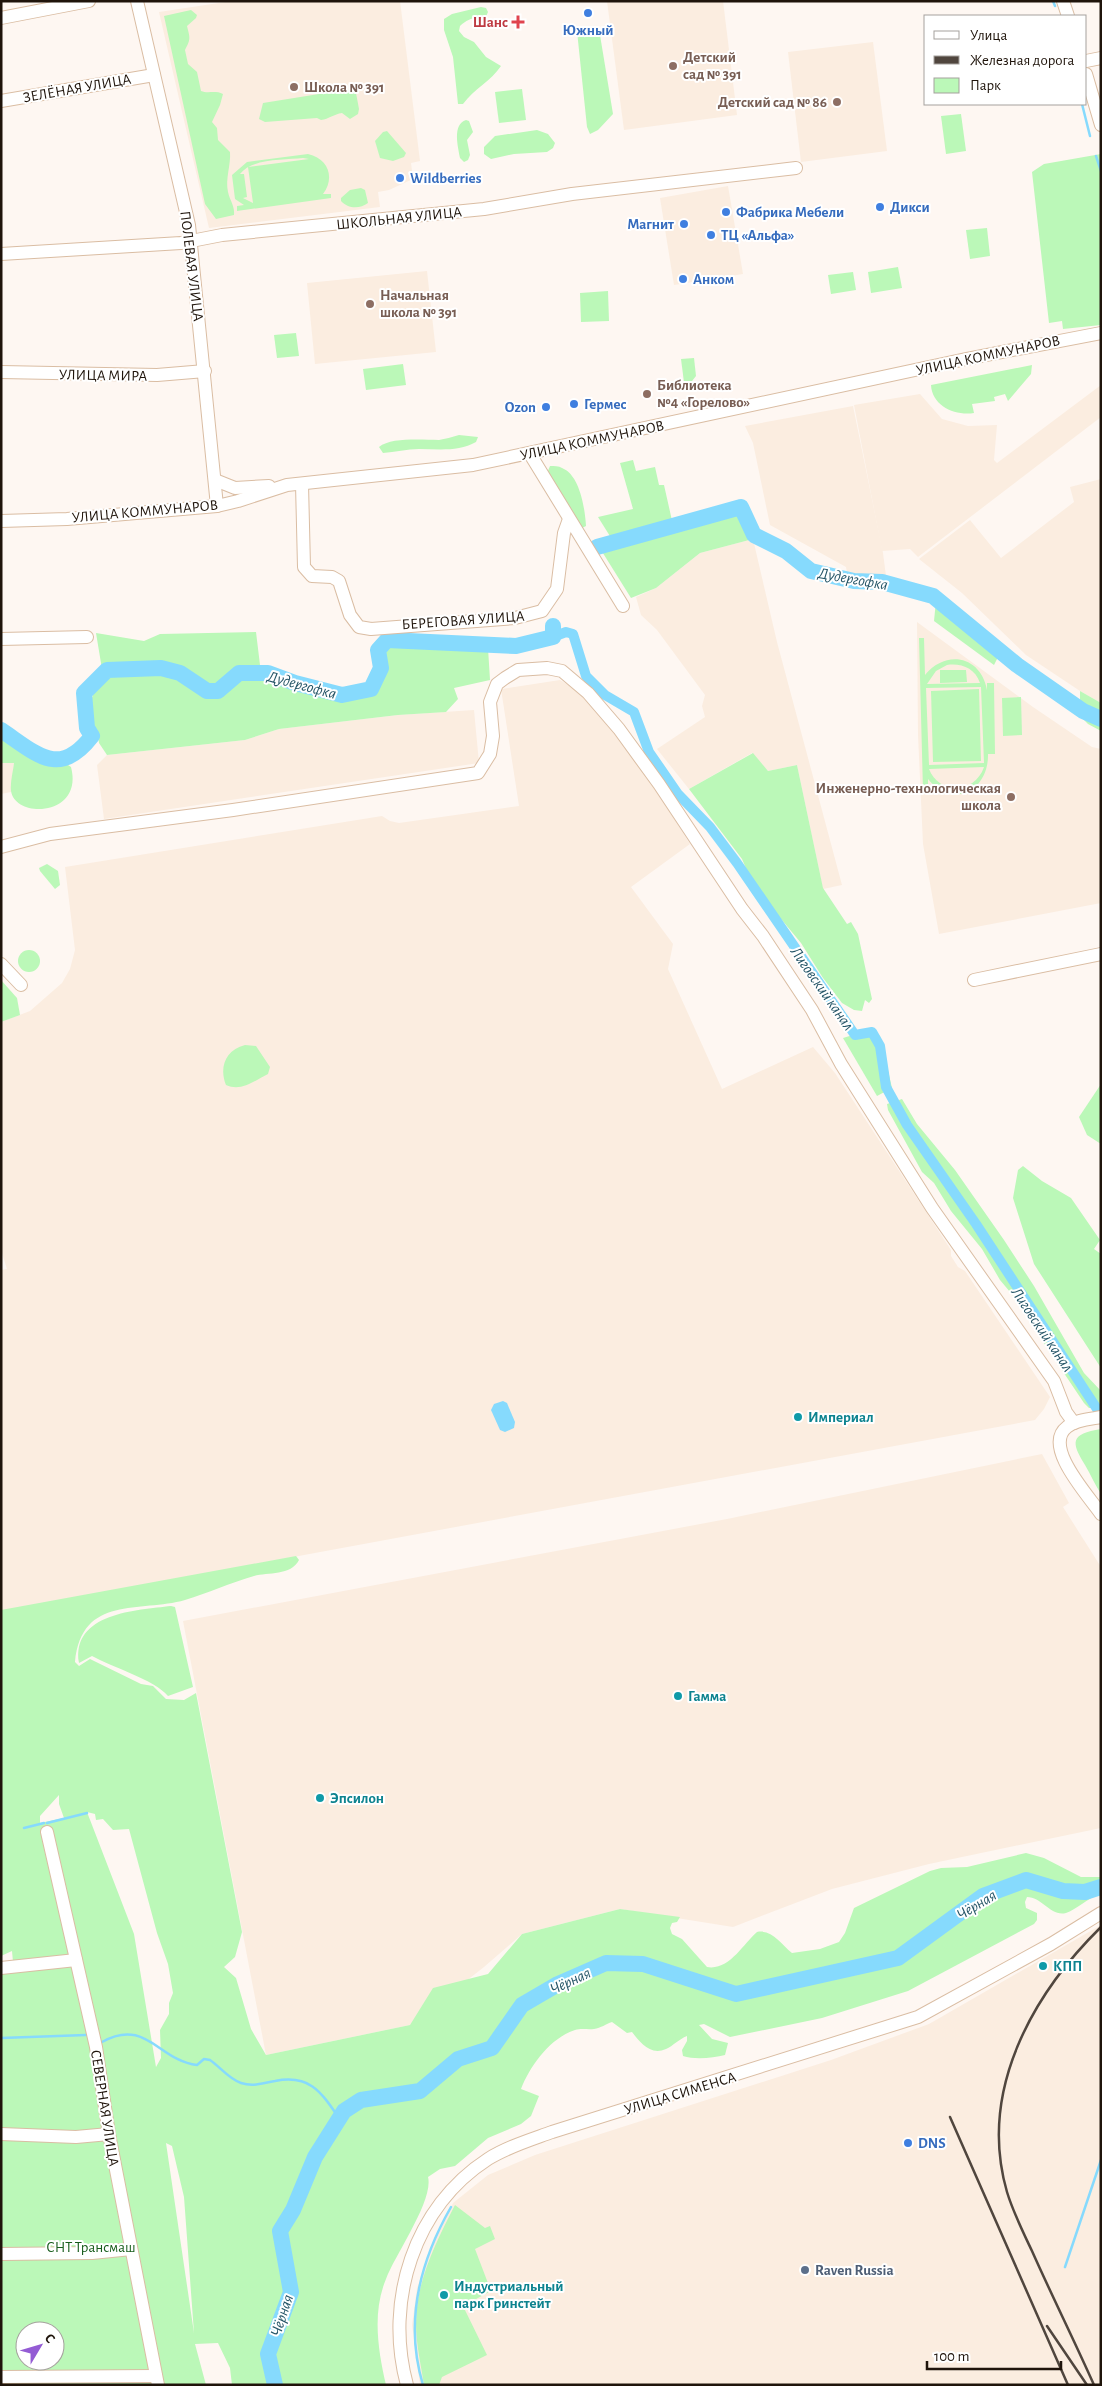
<svg xmlns="http://www.w3.org/2000/svg" width="1102" height="2386" viewBox="0 0 1102 2386" font-family="'Alegreya Sans',sans-serif">
<style>
.built{fill:#fbede0}
.green{fill:#bbf8b8;fill-rule:evenodd}
.water{fill:#86dafd}
.lines{fill:none;stroke-linecap:round;stroke-linejoin:round}
.stream{stroke:#86dafd;stroke-width:2.5}
.canal{stroke:#86dafd;stroke-width:10}
.river{stroke:#86dafd;stroke-width:16}
.minor-casing{stroke:#dabda3;stroke-width:14}
.minor{stroke:#fff;stroke-width:12}
.rail{stroke:#50463e;stroke-width:2.5}
.shop-dot{fill:#3f7fe0;stroke:#fff;stroke-width:2}
.health-dot{fill:#e0444e;stroke:#fff;stroke-width:2}
.education-dot{fill:#8d6e63;stroke:#fff;stroke-width:2}
.culture-dot{fill:#0f9aa8;stroke:#fff;stroke-width:2}
.service-dot{fill:#5c6f8a;stroke:#fff;stroke-width:2}
.labels{text-anchor:middle;stroke-width:4;stroke-linejoin:round;paint-order:stroke}
.health-label{font-size:15px;font-weight:bold;fill:#be3a42;stroke:#fff;text-anchor:end}
.shop-label{font-size:15px;font-weight:bold;fill:#366cbe;stroke:#fff;text-anchor:start}
.education-label{font-size:15px;font-weight:bold;fill:#785e54;stroke:#fff;text-anchor:start}
.street-label{font-size:15px;fill:#1f140b;stroke:#fff}
.culture-label{font-size:15px;font-weight:bold;fill:#0d838f;stroke:#fff;text-anchor:start}
.park-label{font-size:15px;fill:#175c1b;stroke:#fff}
.service-label{font-size:15px;font-weight:bold;fill:#4e5e75;stroke:#fff;text-anchor:start}
.water-label{font-size:16px;font-style:italic;fill:#245466;stroke:#fff}
</style>
<rect width="100%" height="100%" fill="#fef7f2"/>
<g class="built">
<polygon points="232,1 400,1 420,161 411,163 413,179 389,190 378,192 380,207 209,228 159,12"/>
<polygon points="607,1 723,1 737,115 624,130"/>
<polygon points="873,42 887,151 801,162 788,52"/>
<polygon points="728,186 743,274 674,285 660,198"/>
<polygon points="427,271 436,352 315,364 307,283"/>
<polygon points="1101,385 1101,417 918,557 910,549 882,551 854,405 920,394 942,419 968,426 997,425 994,460 997,463"/>
<polygon points="853,406 883,553 886,576 847,573 846,567 770,525 753,443 745,426"/>
<polygon points="1101,479 1101,703 1080,691 1026,655 962,593 919,559 970,520 1001,558 1074,502 1070,487"/>
<polygon points="753,539 777,642 842,885 823,889 797,765 768,771 752,753 689,789 657,749 705,717 702,706 705,695 657,630 641,615 636,597 656,588 700,553"/>
<polygon points="917,622 1033,707 1092,747 1101,749 1101,903 939,934 923,844 918,735"/>
<polygon points="560,680 587,697 652,784 690,844 631,887 673,944 668,969 722,1089 813,1047 835,1073 951,1250 951,1256 958,1267 965,1271 1050,1397 1044,1409 1035,1420 1,1611 1,1270 7,1269 1,1250 1,1022 30,1011 62,983 70,969 75,950 65,867 382,816 390,821 399,823 519,806 501,689"/>
<polygon points="474,710 479,763 104,819 97,765 107,755 245,740 279,729 398,715"/>
<polygon points="1,763 14,763 11,792 1,794"/>
<polygon points="1042,1454 1069,1503 1063,1507 1101,1567 1101,1828 929,1864 832,1889 733,1927 620,1909 522,1934 484,1967 410,2025 266,2055 183,1621 727,1519"/>
<polygon points="1101,1925 1101,2385 420,2385 412,2325 417,2288 433,2244 453,2203 488,2175 535,2155 831,2060 929,2024"/>
</g>
<g class="green">
<path d="M481 7 486 8 488 12 485 19C475 16 468 19 460 26L459 31 464 37 474 42 486 57 501 66C491 81 474 89 463 104H458L453 57 444 30V19L452 14Z"/>
<path d="M191 10 197 15 196 18 187 26C190 38 191 39 185 50L188 64 197 72 201 91C208 94 215 90 223 94L220 105 212 122 217 128 218 140 230 152C231 165 225 179 228 192 230 201 235 206 234 215L216 219 205 204 164 16Z"/>
<polygon points="586,29 593,29 600,35 613,114 598,130 590,134 587,127 577,31"/>
<path d="M350 89 356 93 359 109 358 114 350 119 342 113C334 114 329 119 321 120L317 118 265 122 259 119 263 103Z"/>
<polygon points="522,89 526,120 499,123 495,92"/>
<polygon points="961,114 966,151 946,154 941,116"/>
<path d="M466 120 469 121 473 132 467 140 470 155 468 160 464 162 460 158C458 146 452 125 466 120Z"/>
<polygon points="537,130 548,134 555,143 553,148 547,152 514,154 491,159 484,154 484,147 495,136"/>
<polygon points="387,131 406,153 404,157 393,161 380,158 375,141 383,132"/>
<path d="M308 154C329 159 335 178 323 194H331V198L237 211V206L244 205 235 199 232 175 247 162ZM303 158 309 159 248 167 253 203 243 198 247 197 244 174H240C252 158 285 160 303 158Z"/>
<polygon points="1101,154 1101,325 1063,329 1062,321 1049,323 1032,172 1044,164"/>
<path d="M361 188 365 190 368 203C360 209 348 209 341 201V198L350 190Z"/>
<polygon points="987,228 990,256 970,259 966,230"/>
<polygon points="898,267 902,288 871,293 868,272"/>
<polygon points="853,272 856,290 831,294 828,275"/>
<polygon points="608,291 609,321 581,322 580,293"/>
<polygon points="296,333 299,356 277,358 274,335"/>
<polygon points="694,358 696,376 685,390 681,359"/>
<polygon points="403,364 406,385 366,390 363,369"/>
<path d="M1032 365 1031 374 1008 401 1005 394 994 397 995 401 972 404 974 413C955 416 932 406 931 385Z"/>
<path d="M459 435 478 437 476 442C459 452 438 449 419 449 407 449 395 452 383 453L379 447C391 437 423 440 439 440 445 439 452 437 459 435Z"/>
<polygon points="633,460 636,471 655,467 659,485 664,485 673,525 613,541 598,517 633,509 620,463"/>
<path d="M550 466C554 466 559 466 562 468 580 475 585 509 586 526L582 528 547 473Z"/>
<polygon points="741,511 753,539 700,553 656,588 631,598 601,550"/>
<polygon points="936,601 1000,653 994,665 934,621"/>
<path d="M256 632 260 665 266 668 264 671C258 671 254 668 248 667 236 666 230 677 223 685L207 687 183 671 165 666 102 669 96 633 144 641 160 634Z"/>
<path d="M919 638H924L925 675C946 649 981 656 987 690V683H994L995 754H988C989 790 953 810 928 779V791H923ZM947 665C961 663 975 668 980 683L927 684 936 671ZM981 687 984 763 929 765 926 688ZM984 767C975 794 939 795 929 769Z"/>
<path d="M406 642 441 647 488 648 490 680 454 688 458 699 446 712 398 715 279 729 245 740 107 755 99 743 97 729 92 728C87 706 91 693 105 675L172 674 197 692 210 696 220 695 244 676 269 681 294 691 337 701 371 694 382 683 386 650 394 644Z"/>
<polygon points="940,670 966,670 967,682 940,683"/>
<polygon points="979,689 981,761 933,762 931,691"/>
<polygon points="1080,691 1101,703 1101,731 1088,724 1080,716"/>
<polygon points="1021,697 1022,735 1003,736 1002,698"/>
<path d="M1 733 42 760 65 763 71 767C84 817 15 819 11 791 10 782 13 772 14 763H1Z"/>
<polygon points="753,753 768,771 797,765 823,888 847,924 851,922 858,934 872,999 869,1003 865,1000 862,1011 854,1010 842,1003 823,978 801,943 772,908 748,873 742,859 689,789"/>
<polygon points="47,864 58,871 60,885 55,889 40,871 39,868"/>
<circle cx="29" cy="961" r="11"/>
<polygon points="1,980 17,998 20,1015 1,1022"/>
<polygon points="866,1031 880,1036 892,1088 877,1096 843,1038"/>
<path d="M245 1045 256 1046 270 1067 268 1074C254 1081 241 1092 226 1085 219 1068 225 1050 245 1045Z"/>
<polygon points="1101,1084 1101,1144 1087,1135 1079,1117"/>
<polygon points="902,1099 917,1124 955,1170 1004,1240 1034,1286 1084,1373 1101,1391 1101,1408 1089,1408 1084,1403 1033,1327 1021,1305 1000,1280 982,1249 951,1211 934,1183 922,1172 888,1110 887,1104"/>
<polygon points="1023,1166 1042,1181 1071,1198 1100,1240 1094,1249 1101,1254 1101,1368 1034,1264 1013,1198 1018,1170"/>
<path d="M1101 1429V1494C1095 1485 1091 1475 1085 1465 1071 1442 1070 1434 1101 1429Z"/>
<path d="M296 1556 299 1560C291 1576 268 1572 254 1576 230 1583 208 1593 185 1600 140 1613 82 1594 75 1662L79 1666 90 1659 141 1684 153 1686 166 1699 184 1700 196 1693 242 1932 235 1957 224 1967 236 1978 251 2029 266 2055 410 2025 433 1988 488 1974 522 1934 620 1909 680 1917 677 1922 672 1923 670 1928 672 1934 682 1939 707 1967C729 1971 743 1944 757 1932 772 1929 781 1944 792 1953L820 1949 839 1942 845 1933 854 1908 930 1871 941 1868 967 1867 1026 1853 1044 1858 1081 1877H1101V1894C1087 1898 1076 1910 1066 1913 1051 1917 1042 1897 1027 1897L1025 1902 1026 1908 1037 1913V1920L1034 1924 908 1991 822 2018 730 2037 704 2024 699 2025 712 2039 728 2043 725 2055C713 2058 695 2060 683 2056L682 2050 687 2041V2036C679 2039 673 2046 666 2049 650 2056 640 2042 632 2032L627 2033 612 2022C606 2024 601 2028 594 2029 588 2030 582 2028 575 2030 550 2038 530 2066 521 2089L539 2096 531 2116 521 2124 488 2138 455 2166 440 2169 428 2177C434 2200 395 2255 386 2279 372 2312 378 2351 386 2385H232L230 2368 218 2343 195 2344 206 2385H1V1963L13 1962 12 1951 1 1956V1610ZM59 1795V1804L64 1818 40 1823V1816ZM87 1812 95 1814 96 1820 103 1819 113 1830 129 1829 157 1933 168 1964 173 1993 169 2003V2014L160 2030 161 2058 156 2067 134 1934ZM166 2143 172 2146 184 2197 194 2333ZM25 2331H55V2361H25Z"/>
<path d="M171 1606 175 1607 193 1687 168 1696C155 1680 112 1667 92 1656L79 1663C71 1613 137 1610 171 1606Z"/>
<path d="M455 2205 485 2228 490 2226 495 2239 475 2249 491 2291 463 2306 487 2355 442 2377 439 2385H424C421 2365 416 2344 416 2324 416 2281 436 2242 455 2205Z"/>
</g>
<polygon class="water" points="503,1401 507,1403 515,1422 514,1428 505,1432 500,1430 491,1410 494,1404"/>
<g class="lines">
<g class="stream">
<polyline points="1053,1 1055,6"/>
<polyline points="1082,104 1090,136"/>
<polyline points="1096,156 1101,171"/>
<polyline points="47,1823 87,1813"/>
<polyline points="24,1828 44,1823"/>
<polyline points="1,2038 86,2035"/>
<path d="M102 2042C146 2017 159 2061 197 2065L204 2059 210 2060C219 2066 230 2080 241 2083 254 2087 262 2083 275 2081 310 2074 321 2092 339 2118"/>
<polyline points="1065,2267 1101,2160"/>
<path d="M423 2385C404 2322 419 2263 451 2207"/>
</g>
<polyline class="canal" points="553,637 566,632 573,634 586,676 605,695 634,712 649,752 678,794 710,827 737,863 855,1035 872,1032 880,1046 886,1087 907,1125 976,1224 1101,1415"/>
<g class="river">
<polyline points="597,547 741,507 754,535 786,551 811,571 854,581 882,582 933,596 1017,665 1083,711 1101,719"/>
<path d="M1 730C37 754 59 779 92 736L87 728 84 693 107 670 161 668 180 673 207 691H218L239 673H268L295 683 342 695 371 689 381 668 378 650 387 640 516 646 553 637V626"/>
<polyline points="275,2385 268,2354 291,2292 280,2231 293,2210 315,2157 344,2111 361,2100 420,2091 458,2059 492,2048 522,2005 558,1984 606,1963 643,1964 736,1994 898,1958 983,1896 1026,1880 1063,1891 1085,1892 1101,1887"/>
</g>
<defs>
<g id="minor">
<polyline points="137,1 189,225 217,506"/>
<polyline points="1063,1 1068,16"/>
<polyline points="1,18 89,1"/>
<polyline points="1086,61 1101,58"/>
<polyline points="1086,74 1101,125"/>
<polyline points="1,101 154,75"/>
<polyline points="1,254 181,243 222,235 484,209 572,194 796,168"/>
<polyline points="1,372 157,375 205,371"/>
<polyline points="530,454 623,606"/>
<polyline points="215,480 235,488 269,486"/>
<polyline points="302,484 304,567 312,576 332,577 339,581 350,615 359,627 371,629 515,618 542,611 557,589 564,533 569,519"/>
<polyline points="1,521 67,519 217,506 238,501 287,485 473,465 966,359 1101,333"/>
<polyline points="1,639 87,637"/>
<polyline points="1,847 50,834 233,810 478,773 490,754 493,736 490,702 497,684 505,678 518,670 547,668 562,671 588,693 619,729 659,784 742,909 763,936 812,1010 841,1064 932,1208 1054,1381 1066,1412 1074,1423"/>
<polyline points="1,964 21,985"/>
<polyline points="974,980 1101,954"/>
<path d="M1101 1417C1090 1419 1075 1420 1067 1427 1042 1446 1088 1495 1101 1514"/>
<polyline points="47,1832 96,2047 109,2134 158,2385"/>
<polyline points="1,1968 76,1960"/>
<polyline points="1,2134 76,2137 109,2134"/>
<polyline points="1,2254 92,2253 131,2249"/>
<polyline points="1,2377 156,2376"/>
<path d="M407 2385C384 2301 414 2207 488 2159 507 2147 530 2140 552 2132L918 2017 1051 1944 1101 1913"/>
</g>
</defs>
<use href="#minor" class="minor-casing"/>
<use href="#minor" class="minor"/>
<g class="rail">
<polyline points="950,2117 1068,2385"/>
<polyline points="1047,2326 1087,2385"/>
<path d="M1094 2385C1074 2340 1052 2296 1032 2251 1023 2232 1013 2212 1007 2192 978 2092 1031 1996 1101 1927"/>
</g>
</g>
<g class="shop-dot">
<circle cx="588" cy="13" r="5"/>
<circle cx="400" cy="178" r="5"/>
<circle cx="880" cy="207" r="5"/>
<circle cx="726" cy="212" r="5"/>
<circle cx="684" cy="224" r="5"/>
<circle cx="711" cy="235" r="5"/>
<circle cx="683" cy="279" r="5"/>
<circle cx="574" cy="404" r="5"/>
<circle cx="546" cy="407" r="5"/>
<circle cx="908" cy="2143" r="5"/>
</g>
<path class="health-dot" d="M515.5 14.5h5v5h5v5h-5v5h-5v-5h-5v-5h5z"/>
<g class="education-dot">
<circle cx="673" cy="66" r="5"/>
<circle cx="294" cy="87" r="5"/>
<circle cx="837" cy="102" r="5"/>
<circle cx="370" cy="304" r="5"/>
<circle cx="647" cy="394" r="5"/>
<circle cx="1011" cy="797" r="5"/>
</g>
<g class="culture-dot">
<circle cx="798" cy="1417" r="5"/>
<circle cx="678" cy="1696" r="5"/>
<circle cx="320" cy="1798" r="5"/>
<circle cx="1043" cy="1966" r="5"/>
<circle cx="444" cy="2295" r="5"/>
</g>
<circle class="service-dot" cx="805" cy="2270" r="5"/>
<g class="labels">
<g class="health-label">
<text x="508" y="27">Шанс</text>
</g>
<g class="shop-label">
<text x="588" y="35" text-anchor="middle">Южный</text>
<text x="410" y="183">Wildberries</text>
<text x="890" y="212">Дикси</text>
<text x="736" y="217">Фабрика Мебели</text>
<text x="674" y="229" text-anchor="end">Магнит</text>
<text x="721" y="240">ТЦ «Альфа»</text>
<text x="693" y="284">Анком</text>
<text x="584" y="409">Гермес</text>
<text x="536" y="412" text-anchor="end">Ozon</text>
<text x="918" y="2148">DNS</text>
</g>
<g class="education-label">
<text x="683" y="62">Детский<tspan x="683" dy="17">сад № 391</tspan></text>
<text x="304" y="92">Школа № 391</text>
<text x="827" y="107" text-anchor="end">Детский сад № 86</text>
<text x="380" y="300">Начальная<tspan x="380" dy="17">школа № 391</tspan></text>
<text x="657" y="390">Библиотека<tspan x="657" dy="17">№4 «Горелово»</tspan></text>
<text x="1001" y="793" text-anchor="end">Инженерно-технологическая<tspan x="1001" dy="17">школа</tspan></text>
</g>
<g class="street-label">
<text transform="translate(77 88) rotate(-10)" y="5">ЗЕЛЁНАЯ УЛИЦА</text>
<text transform="translate(399 218) rotate(-6)" y="5">ШКОЛЬНАЯ УЛИЦА</text>
<text transform="translate(192 266) rotate(83)" y="5">ПОЛЕВАЯ УЛИЦА</text>
<text transform="translate(988 355) rotate(-12)" y="5">УЛИЦА КОММУНАРОВ</text>
<text transform="translate(103 375) rotate(1)" y="5">УЛИЦА МИРА</text>
<text transform="translate(592 440) rotate(-12)" y="5">УЛИЦА КОММУНАРОВ</text>
<text transform="translate(145 511) rotate(-5)" y="5">УЛИЦА КОММУНАРОВ</text>
<text transform="translate(463 620) rotate(-4)" y="5">БЕРЕГОВАЯ УЛИЦА</text>
<text transform="translate(680 2093) rotate(-17)" y="5">УЛИЦА СИМЕНСА</text>
<text transform="translate(105 2108) rotate(81)" y="5">СЕВЕРНАЯ УЛИЦА</text>
</g>
<g class="culture-label">
<text x="808" y="1422">Империал</text>
<text x="688" y="1701">Гамма</text>
<text x="330" y="1803">Эпсилон</text>
<text x="1053" y="1971">КПП</text>
<text x="454" y="2291">Индустриальный<tspan x="454" dy="17">парк Гринстейт</tspan></text>
</g>
<g class="park-label">
<text x="91" y="2252">СНТ Трансмаш</text>
</g>
<g class="service-label">
<text x="815" y="2275">Raven Russia</text>
</g>
<g class="water-label">
<text transform="translate(853 578) rotate(10)" y="6">Дудергофка</text>
<text transform="translate(302 684) rotate(15)" y="6">Дудергофка</text>
<text transform="translate(823 988) rotate(55)" y="6">Лиговский канал</text>
<text transform="translate(1043 1329) rotate(56)" y="6">Лиговский канал</text>
<text transform="translate(976 1904) rotate(-31)" y="6">Чёрная</text>
<text transform="translate(570 1980) rotate(-25)" y="6">Чёрная</text>
<text transform="translate(281 2315) rotate(-72)" y="6">Чёрная</text>
</g>
</g>
<rect width="1102" height="2386" fill="none" stroke="#1f140b" stroke-width="5"/>
<rect x="924" y="15" width="162" height="90" fill="#ffffff" stroke="#a5a19d"/>
<rect x="934" y="31" width="25" height="8" fill="#ffffff" stroke="#a5a19d"/>
<text x="970" y="40" font-size="15" fill="#1f140b">Улица</text>
<rect x="934" y="56" width="25" height="8" fill="#50463e" stroke="#a5a19d"/>
<text x="970" y="65" font-size="15" fill="#1f140b">Железная дорога</text>
<rect x="934" y="78" width="25" height="15" fill="#bbf8b8" stroke="#a5a19d"/>
<text x="970" y="90" font-size="15" fill="#1f140b">Парк</text>
<g transform="translate(40 2346) rotate(52)"><circle r="24" fill="#ffffff" stroke="#a5a19d"/>
<path d="M0-4L9 19L0 12L-9 19Z" fill="#945cd4"/>
<text y="-8" font-size="14" font-weight="bold" text-anchor="middle" fill="#1f140b">С</text>
</g>
<path d="M927 2361v8h134v-8" fill="none" stroke="#1f140b" stroke-width="2.5"/>
<text x="934" y="2361" font-size="15" fill="#1f140b" stroke="#ffffff" stroke-width="4" paint-order="stroke">100 m</text>
</svg>
